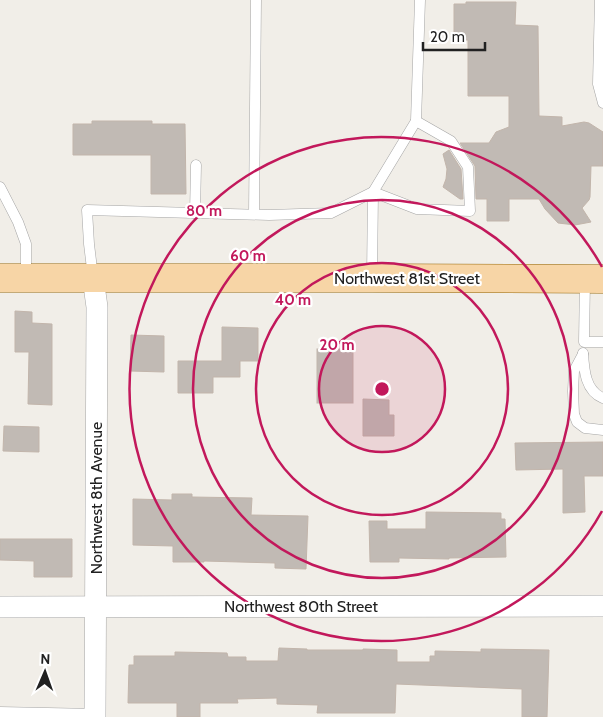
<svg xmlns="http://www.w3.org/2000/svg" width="603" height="717" viewBox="0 0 603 717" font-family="Cabin,sans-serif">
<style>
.building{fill:#c1bab4;stroke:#c2b5ab}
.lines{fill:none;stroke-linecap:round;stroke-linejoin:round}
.lane-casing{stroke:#a5a5a5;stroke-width:11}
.street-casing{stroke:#a5a5a5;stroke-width:22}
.primary-casing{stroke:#956708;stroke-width:29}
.lane{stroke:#fff;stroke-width:10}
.street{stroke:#fff;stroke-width:21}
.primary{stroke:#f7d5a6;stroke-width:28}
.ring{fill:none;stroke:#c2185b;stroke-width:2.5}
.labels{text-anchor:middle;stroke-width:4.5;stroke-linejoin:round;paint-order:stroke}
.street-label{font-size:16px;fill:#212121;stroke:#fff}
.centre{fill:#c2185b;stroke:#fff;stroke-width:2.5}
.ring-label{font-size:15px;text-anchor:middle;font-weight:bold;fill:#c2185b;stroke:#fff;stroke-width:4.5;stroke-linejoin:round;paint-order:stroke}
</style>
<rect width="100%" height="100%" fill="#f1eee8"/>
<g class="building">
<polygon points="466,2 516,2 515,25 538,26 539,116 562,117 562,126 584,122 589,123 603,132 603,166 591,166 590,197 589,200 582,208 591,222 575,225 558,223 545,209 539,199 509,199 509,221 487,221 487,199 476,199 475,166 460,143 489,143 496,132 509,127 509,96 468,96 468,40 454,40 454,4 466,4"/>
<polygon points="92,121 152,121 152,124 185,124 186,194 151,194 151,155 73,155 73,124 92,124"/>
<polygon points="449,150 461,169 463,199 460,199 443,187 446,179 447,169 443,154"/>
<polygon points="15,311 32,312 32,323 52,324 52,405 28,404 29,352 15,352"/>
<polygon points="222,327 258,328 258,361 240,361 240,377 213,377 213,393 178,393 178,361 222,361"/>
<polygon points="131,335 164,336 164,372 130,371"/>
<rect x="317" y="349" width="36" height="54"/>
<polygon points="363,399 389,400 389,415 394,415 394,436 363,436"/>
<polygon points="4,426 39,427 39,452 3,451"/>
<polygon points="603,442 603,476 584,476 585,512 563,513 563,469 516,470 515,443"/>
<polygon points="172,494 192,494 192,497 252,498 251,515 308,516 306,569 275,568 275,563 204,561 204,562 173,562 173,546 133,545 133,499 172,500"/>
<polygon points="426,512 501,513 501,519 505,519 506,557 449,558 449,559 399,558 399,562 370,562 369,521 387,521 387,529 426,529"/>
<polygon points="0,539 72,539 72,577 34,577 34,561 0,560"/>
<polygon points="279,648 307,649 307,650 363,650 363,649 397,650 397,662 430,662 430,656 435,656 435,651 481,652 481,649 549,650 547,717 522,717 522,689 396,684 395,713 317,713 318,705 277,704 277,698 237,699 238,703 200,703 200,717 177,717 177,703 128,703 129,665 134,665 134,656 175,656 175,652 227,653 228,657 246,657 246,661 278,661"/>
</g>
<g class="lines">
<defs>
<g id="lane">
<polyline points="600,0 598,84 603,103"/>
<polyline points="0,187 18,222 26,244 26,278"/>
<polyline points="195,213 196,165"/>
<polyline points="254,214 256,0"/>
<polyline points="93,277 89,244 87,210 269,215 331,213 373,192 417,209 470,211 468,167 451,141 416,121"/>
<polyline points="372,277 373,192 416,121 420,0"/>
<polyline points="585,280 584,342 603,342"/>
<path d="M583 353C584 369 585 391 603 398"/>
<polyline points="583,354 574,371 573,391 574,414 577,422 585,428 603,430"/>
<polyline points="0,712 95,714"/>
</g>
<g id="street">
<polyline points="93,278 97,307 95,717"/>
<polyline points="0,607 603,606"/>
</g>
<polyline id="primary" points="0,278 372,278 603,279"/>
</defs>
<use href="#lane" class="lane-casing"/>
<use href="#street" class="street-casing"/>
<use href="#primary" class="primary-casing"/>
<use href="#lane" class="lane"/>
<use href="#street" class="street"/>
<use href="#primary" class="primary"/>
</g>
<circle cx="382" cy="389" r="63" fill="#c2185b" fill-opacity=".12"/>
<g class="ring">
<circle cx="382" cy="389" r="63"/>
<circle cx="382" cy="389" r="126"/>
<circle cx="382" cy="389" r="189"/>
<path d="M602 511A252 252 0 1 1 602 267"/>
</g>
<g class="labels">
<g class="street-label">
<text x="407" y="284">Northwest 81st Street</text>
<text transform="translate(96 498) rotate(-90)" y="6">Northwest 8th Avenue</text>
<text x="301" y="612">Northwest 80th Street</text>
</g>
</g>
<circle cx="382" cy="389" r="8" class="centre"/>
<g class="ring-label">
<text x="204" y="216">80 m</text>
<text x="248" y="261">60 m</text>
<text x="293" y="305">40 m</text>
<text x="337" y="350">20 m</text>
</g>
<g transform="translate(45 672) rotate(2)" stroke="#ffffff" stroke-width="4" paint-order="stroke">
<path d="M0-4L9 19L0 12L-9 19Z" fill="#212121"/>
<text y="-8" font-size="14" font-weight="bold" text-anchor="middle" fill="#212121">N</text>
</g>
<path d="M423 42v8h62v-8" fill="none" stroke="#212121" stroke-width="2.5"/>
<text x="430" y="42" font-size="15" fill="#212121" stroke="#ffffff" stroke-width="4" paint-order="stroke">20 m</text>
</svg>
